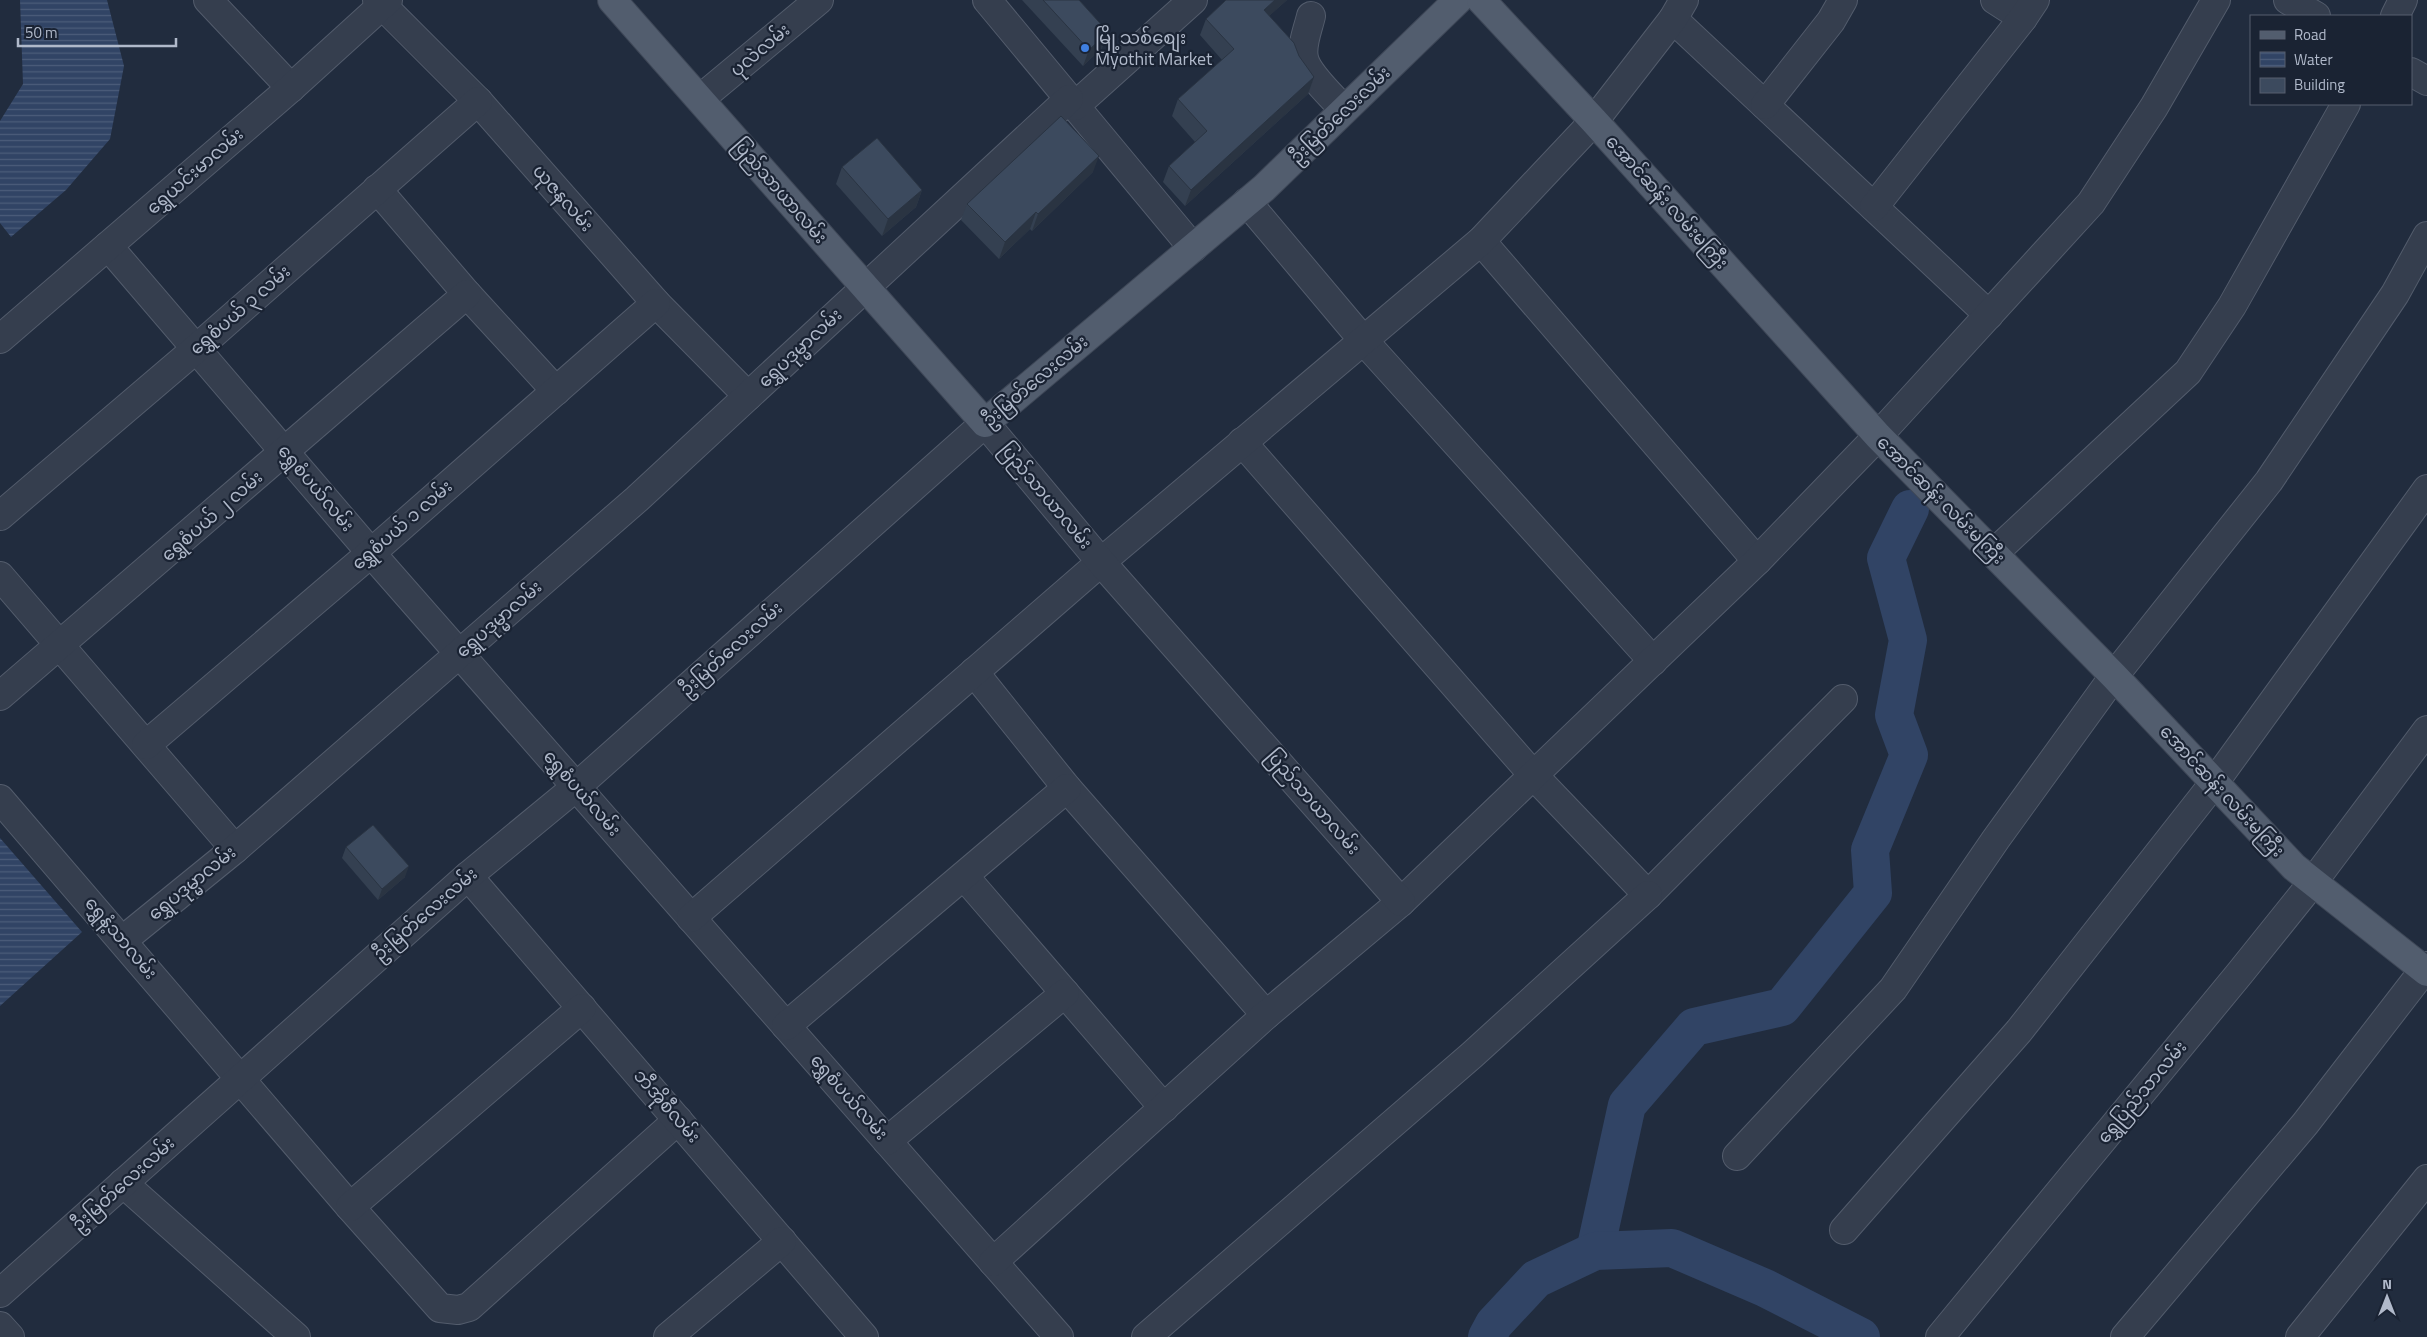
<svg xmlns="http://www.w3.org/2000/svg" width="2427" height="1337" viewBox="0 0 2427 1337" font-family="'Titillium Web','Noto Sans Myanmar',sans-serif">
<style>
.water{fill:url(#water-rules)}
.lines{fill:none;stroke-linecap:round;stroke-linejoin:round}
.river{stroke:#314465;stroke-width:38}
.minor-casing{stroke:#535c6c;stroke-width:30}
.major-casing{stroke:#3e4757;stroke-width:30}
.minor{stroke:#353e4e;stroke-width:28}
.major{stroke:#525d6e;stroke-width:28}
.wall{fill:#344051}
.shaded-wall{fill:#2a3442}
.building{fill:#3c4a5e;stroke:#2a3442}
.shop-dot{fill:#3f7fe0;stroke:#1a2333;stroke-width:2}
.labels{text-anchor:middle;stroke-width:4.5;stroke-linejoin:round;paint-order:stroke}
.poi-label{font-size:18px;fill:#b0b9ca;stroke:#1a2333;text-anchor:start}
.street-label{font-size:18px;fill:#b0b9ca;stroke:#1a2333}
</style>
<defs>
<pattern id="water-rules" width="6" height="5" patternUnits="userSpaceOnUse" patternTransform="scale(1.25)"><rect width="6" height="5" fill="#314465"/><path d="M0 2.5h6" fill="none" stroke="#4c5d7a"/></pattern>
</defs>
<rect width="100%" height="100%" fill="#212c3e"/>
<g class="water">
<polygon points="20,0 107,0 124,66 110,139 66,190 11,237 0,223 0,121 23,84"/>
<polygon points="0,838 82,932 0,1006"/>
</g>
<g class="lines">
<g class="river">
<polyline points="1595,1251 1627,1105 1694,1027 1782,1007 1873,893 1870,850 1909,755 1894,715 1908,640 1886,558 1910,509"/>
<polyline points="1487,1337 1494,1324 1536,1279 1595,1251 1672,1248 1765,1288 1861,1337"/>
</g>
<defs>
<g id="minor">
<polyline points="208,0 291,88"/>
<polyline points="377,0 478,101 656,303 748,396"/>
<polyline points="987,0 1193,248"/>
<polyline points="1995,0 2023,18"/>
<polyline points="2288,0 2316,16"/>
<path d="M1311 16C1308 29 1301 45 1304 58 1307 74 1334 98 1344 110"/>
<polyline points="2395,16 2403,0"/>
<polyline points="1673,19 1989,315"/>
<polyline points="2411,72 2427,81"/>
<polyline points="700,99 819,0"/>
<polyline points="1765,105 1831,21 1843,0"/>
<polyline points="1075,106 1193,0"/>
<polyline points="377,189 467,294 556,391"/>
<polyline points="1247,202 1363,340 1653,661"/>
<polyline points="1874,207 2023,18 2035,0"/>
<polyline points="1481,241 1757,561"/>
<polyline points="108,246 371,553 1059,1337"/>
<polyline points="0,339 291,88 388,0"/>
<polyline points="1242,442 1534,776 1648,895 1843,699"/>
<polyline points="0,516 197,348 478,101"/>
<polyline points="1994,553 2188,372 2232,306 2346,104"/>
<polyline points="0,576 235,849"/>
<polyline points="974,672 1067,788 1266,1015"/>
<polyline points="0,696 467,294"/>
<polyline points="146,745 371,553 656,303"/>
<polyline points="0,799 350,1207 440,1308 458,1310 469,1307 678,1120"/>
<polyline points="468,876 864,1337"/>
<polyline points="964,876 1164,1108"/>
<polyline points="691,918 1101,562 1481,241 1594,121 1673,19 1684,0"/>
<polyline points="123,940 235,849 637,499 1069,99"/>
<polyline points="786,1026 1067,788"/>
<polyline points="887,1141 1065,993"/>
<polyline points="1737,1156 1893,989 1996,839 2114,676 2269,481 2395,294 2427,236"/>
<polyline points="123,1183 296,1337"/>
<polyline points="350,1207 582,1008"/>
<polyline points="1844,1230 2019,1031 2214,783 2427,489"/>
<polyline points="993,1262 1266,1015 1401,902 1757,561 1878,436 2091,203 2154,107 2216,0"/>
<polyline points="0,1293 468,876 576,787 985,423 1101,562 1401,902"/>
<polyline points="0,1326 10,1337"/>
<polyline points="668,1337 782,1241"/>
<polyline points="1146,1337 1472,1055 1648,895"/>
<polyline points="1940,1337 2240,973 2313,882 2427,730"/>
<polyline points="2125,1337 2305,1124 2427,966"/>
<polyline points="2300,1337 2427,1179"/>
</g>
<g id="major">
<polyline points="612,0 985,423 1264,188 1458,0"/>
<polyline points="1481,0 1594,121 1878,436 2114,676 2294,867 2427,972"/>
</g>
</defs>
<use href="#minor" class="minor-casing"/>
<use href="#major" class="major-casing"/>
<use href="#minor" class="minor"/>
<use href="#major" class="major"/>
</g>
<g class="wall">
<polygon points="1022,0 1079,0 1108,32 1102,48 1083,66"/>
<polygon points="1226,0 1287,0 1269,16 1314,77 1308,94 1185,206 1163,182 1169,166 1195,142 1172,116 1178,99 1222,60 1200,35 1206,19"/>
<polygon points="842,167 922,190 916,207 882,236 836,184"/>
<polygon points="1093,172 1032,231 1030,229 999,259 961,220 967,204"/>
<polygon points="346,847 405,877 378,900 342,858"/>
</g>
<g class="shaded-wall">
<polygon points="1275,0 1287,0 1258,26 1264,10"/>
<polygon points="1108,32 1102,48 1083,66 1089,50"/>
<polygon points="1314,77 1308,94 1185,206 1191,190"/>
<polygon points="1099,156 1093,172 1032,231 1038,214"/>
<polygon points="922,190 916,207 882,236 888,219"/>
<polygon points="1036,212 1030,229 999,259 1005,242"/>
<polygon points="409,866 405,877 378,900 382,889"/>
</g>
<g class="building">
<polygon points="1043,0 1079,0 1108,32 1089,50"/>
<polygon points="1226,0 1275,0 1264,10 1294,43 1299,56 1314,77 1191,190 1169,166 1207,131 1178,99 1234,49 1206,19"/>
<polygon points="1061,116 1099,156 1038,214 1036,212 1005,242 967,204"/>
<polygon points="877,138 922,190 888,219 842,167"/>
<polygon points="373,825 409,866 382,889 346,847"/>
</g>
<circle class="shop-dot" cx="1085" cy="48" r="5"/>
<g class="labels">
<g class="poi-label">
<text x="1095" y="44">မြို့သစ်စျေး<tspan x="1095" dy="21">Myothit Market</tspan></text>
</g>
<g class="street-label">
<text transform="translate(760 50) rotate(-40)" y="6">ပုလဲလမ်း</text>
<text transform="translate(1340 115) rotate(-44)" y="6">ဦးမြတ်လေးလမ်း</text>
<text transform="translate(195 171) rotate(-41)" y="6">ရွှေယင်းမာလမ်း</text>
<text transform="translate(780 191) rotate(49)" y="6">ပြည်သာယာလမ်း</text>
<text transform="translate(563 198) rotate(49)" y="6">ယုဇနလမ်း</text>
<text transform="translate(1667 202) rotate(48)" y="6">အောင်ဆန်း လမ်းမကြီး</text>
<text transform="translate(240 310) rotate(-41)" y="6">ရွှေစံပယ် ၃ လမ်း</text>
<text transform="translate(800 348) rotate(-43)" y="6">ရွှေပဒုမ္မာလမ်း</text>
<text transform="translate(1035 381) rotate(-40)" y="6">ဦးမြတ်လေးလမ်း</text>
<text transform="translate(316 488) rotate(50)" y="6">ရွှေစံပယ်လမ်း</text>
<text transform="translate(1046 496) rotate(50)" y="6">ပြည်သာယာလမ်း</text>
<text transform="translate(1941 500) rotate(45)" y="6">အောင်ဆန်း လမ်းမကြီး</text>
<text transform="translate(212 516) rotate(-41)" y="6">ရွှေစံပယ် ၂ လမ်း</text>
<text transform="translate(402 525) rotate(-41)" y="6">ရွှေစံပယ် ၁ လမ်း</text>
<text transform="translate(499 619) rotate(-41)" y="6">ရွှေပဒုမ္မာလမ်း</text>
<text transform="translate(731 649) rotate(-42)" y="6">ဦးမြတ်လေးလမ်း</text>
<text transform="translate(2222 791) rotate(47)" y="6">အောင်ဆန်း လမ်းမကြီး</text>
<text transform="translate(582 793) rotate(49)" y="6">ရွှေစံပယ်လမ်း</text>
<text transform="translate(1313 802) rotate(49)" y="6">ပြည်သာယာလမ်း</text>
<text transform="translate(192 883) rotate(-39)" y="6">ရွှေပဒုမ္မာလမ်း</text>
<text transform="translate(425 914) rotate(-41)" y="6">ဦးမြတ်လေးလမ်း</text>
<text transform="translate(121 938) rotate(50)" y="6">ရွှေနံ့သာလမ်း</text>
<text transform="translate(2142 1092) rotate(-50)" y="6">ရွှေပြည်သာလမ်း</text>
<text transform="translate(849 1097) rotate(49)" y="6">ရွှေစံပယ်လမ်း</text>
<text transform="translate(667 1106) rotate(49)" y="6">ဘီအိုစီလမ်း</text>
<text transform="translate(123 1184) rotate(-42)" y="6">ဦးမြတ်လေးလမ်း</text>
</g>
</g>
<rect x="2250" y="15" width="162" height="90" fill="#1a2333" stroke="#565f6f"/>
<rect x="2260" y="31" width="25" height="8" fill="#525d6e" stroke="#565f6f"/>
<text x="2294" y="40" font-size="15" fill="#b0b9ca">Road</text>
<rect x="2260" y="52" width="25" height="15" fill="url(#water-rules)" stroke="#565f6f"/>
<text x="2294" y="65" font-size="15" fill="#b0b9ca">Water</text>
<rect x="2260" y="78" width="25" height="15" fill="#3c4a5e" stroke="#565f6f"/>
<text x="2294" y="90" font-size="15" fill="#b0b9ca">Building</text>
<g transform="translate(2387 1297)" stroke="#1a2333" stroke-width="4" paint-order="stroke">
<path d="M0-4L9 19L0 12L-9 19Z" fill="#b0b9ca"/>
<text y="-8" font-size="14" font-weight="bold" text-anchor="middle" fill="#b0b9ca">N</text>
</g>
<path d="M18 38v8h158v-8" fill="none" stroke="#b0b9ca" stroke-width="2.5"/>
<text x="25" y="38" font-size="15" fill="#b0b9ca" stroke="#1a2333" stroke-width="4" paint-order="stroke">50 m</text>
</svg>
